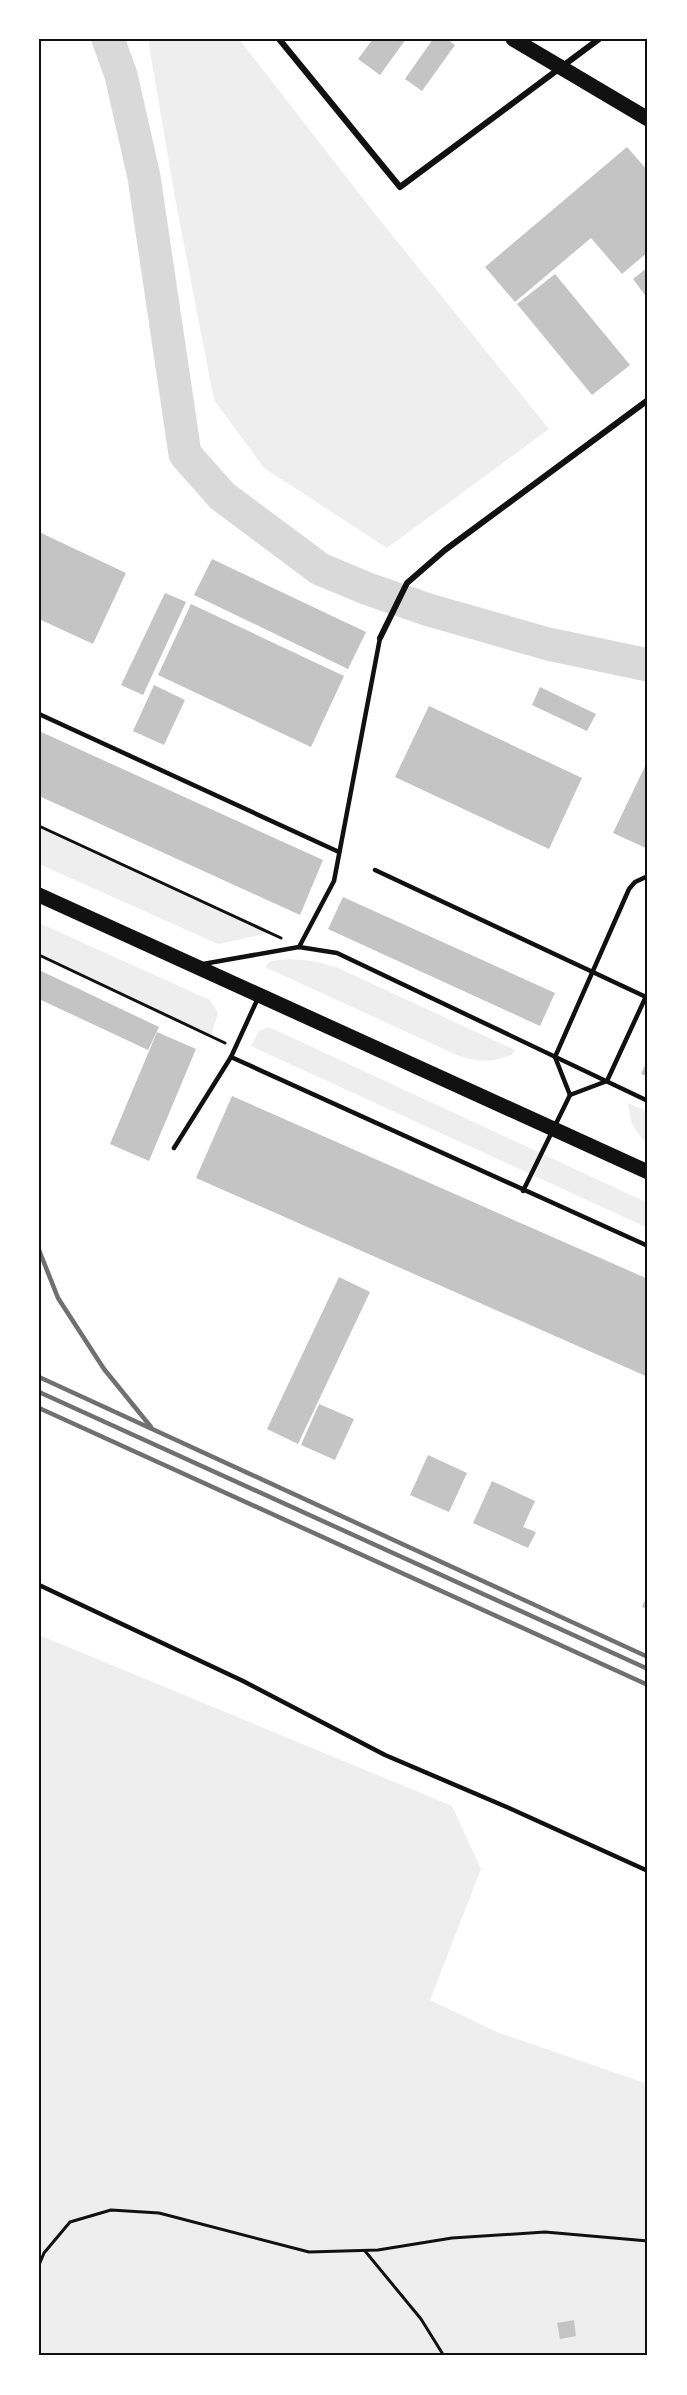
<svg xmlns="http://www.w3.org/2000/svg" width="687" height="2395" viewBox="0 0 687 2395" font-family="'Work Sans',sans-serif">
<style>
.green{fill:#eee}
.lines{fill:none;stroke-linecap:round;stroke-linejoin:round}
.river{stroke:#d9d9d9;stroke-width:33}
.building{fill:#c4c4c4}
.path{stroke:#111;stroke-width:3}
.service{stroke:#111;stroke-width:4.5}
.minor{stroke:#111;stroke-width:6}
.primary{stroke:#111;stroke-width:15}
.rail{stroke:#707070;stroke-width:4.5}
.neatline{fill:none;stroke:#111;stroke-width:2}
</style>
<rect width="100%" height="100%" fill="#fff"/>
<g class="green">
<polygon points="148,39 239,39 375,214 549,429 387,548 264,468 214,400 175,198"/>
<polygon points="39,826 270,933 218,944 39,864"/>
<polygon points="39,923 210,1000 218,1013 211,1036 39,955"/>
<path d="M289 959 313 961 336 967 515 1050 512 1055C490 1062 481 1063 459 1056L265 967 270 961Z"/>
<polygon points="269,1027 648,1203 648,1228 251,1046 259,1031"/>
<path d="M628 1103 648 1112V1145C635 1131 629 1122 628 1103Z"/>
<polygon points="39,1635 452,1806 481,1869 430,2000 497,2032 648,2084 648,2356 39,2356"/>
</g>
<g class="lines">
<polyline class="river" points="108,39 121,75 144,177 185,454 222,496 320,569 368,589 429,610 548,644 648,665"/>
</g>
<g class="building">
<polygon points="373,39 406,39 380,75 358,59"/>
<polygon points="433,39 447,39 455,45 422,91 405,79"/>
<polygon points="627,147 648,171 648,252 622,274 591,238 515,302 485,267"/>
<polygon points="648,267 648,299 633,279"/>
<polygon points="555,274 630,365 592,395 517,304"/>
<polygon points="39,532 126,573 93,644 39,619"/>
<polygon points="212,559 366,632 348,669 194,595"/>
<polygon points="165,593 186,602 143,695 121,685"/>
<polygon points="191,604 344,676 311,747 158,675"/>
<polygon points="154,685 185,700 164,745 133,731"/>
<polygon points="540,687 596,714 587,731 532,705"/>
<polygon points="429,706 582,778 549,849 395,777"/>
<polygon points="39,731 323,860 300,915 39,796"/>
<polygon points="648,760 648,849 613,833"/>
<polygon points="343,897 555,993 540,1026 328,929"/>
<polygon points="39,970 159,1027 148,1050 39,999"/>
<polygon points="157,1032 196,1049 149,1161 110,1144"/>
<polygon points="648,1059 648,1077 641,1074"/>
<polygon points="232,1096 648,1279 648,1377 196,1178"/>
<polygon points="339,1277 370,1292 298,1444 267,1429"/>
<polygon points="319,1404 354,1419 335,1460 301,1445"/>
<polygon points="428,1455 467,1473 449,1512 410,1495"/>
<polygon points="492,1481 535,1501 523,1527 536,1532 528,1548 473,1523"/>
<polygon points="648,1594 648,1609 642,1607"/>
<polygon points="574,2320 576,2336 560,2339 557,2323"/>
</g>
<g class="lines">
<g class="path">
<polyline points="39,826 281,938"/>
<polyline points="39,955 225,1043"/>
<polyline points="365,2251 421,2319 444,2356"/>
<polyline points="39,2265 44,2253 70,2222 111,2210 159,2213 309,2252 378,2250 452,2238 545,2232 648,2241"/>
</g>
<g class="service">
<polyline points="39,714 339,852"/>
<polyline points="375,870 646,997"/>
<polyline points="648,876 635,882 629,889 555,1057 570,1095 607,1081 648,992"/>
<polyline points="299,947 334,881 380,638"/>
<polyline points="203,964 299,947 337,953 648,1101"/>
<polyline points="231,1057 648,1246"/>
<polyline points="174,1148 231,1057 258,998"/>
<polyline points="523,1191 570,1095"/>
<polyline points="39,1585 243,1681 385,1755 509,1808 648,1871"/>
</g>
<g class="minor">
<polyline points="279,39 400,187 599,39"/>
<polyline points="380,638 407,583 445,550 648,400"/>
</g>
<g class="primary">
<polyline points="513,39 648,119"/>
<polyline points="39,895 648,1172"/>
</g>
<g class="rail">
<polyline points="39,1250 58,1298 104,1369 151,1427"/>
<polyline points="39,1377 648,1657"/>
<polyline points="39,1392 648,1669"/>
<polyline points="39,1408 648,1685"/>
</g>
</g>
<rect width="687" height="2395" fill="none" stroke="#ffffff" stroke-width="81"/>
<rect x="40" y="40" width="606" height="2314" class="neatline"/>
</svg>
